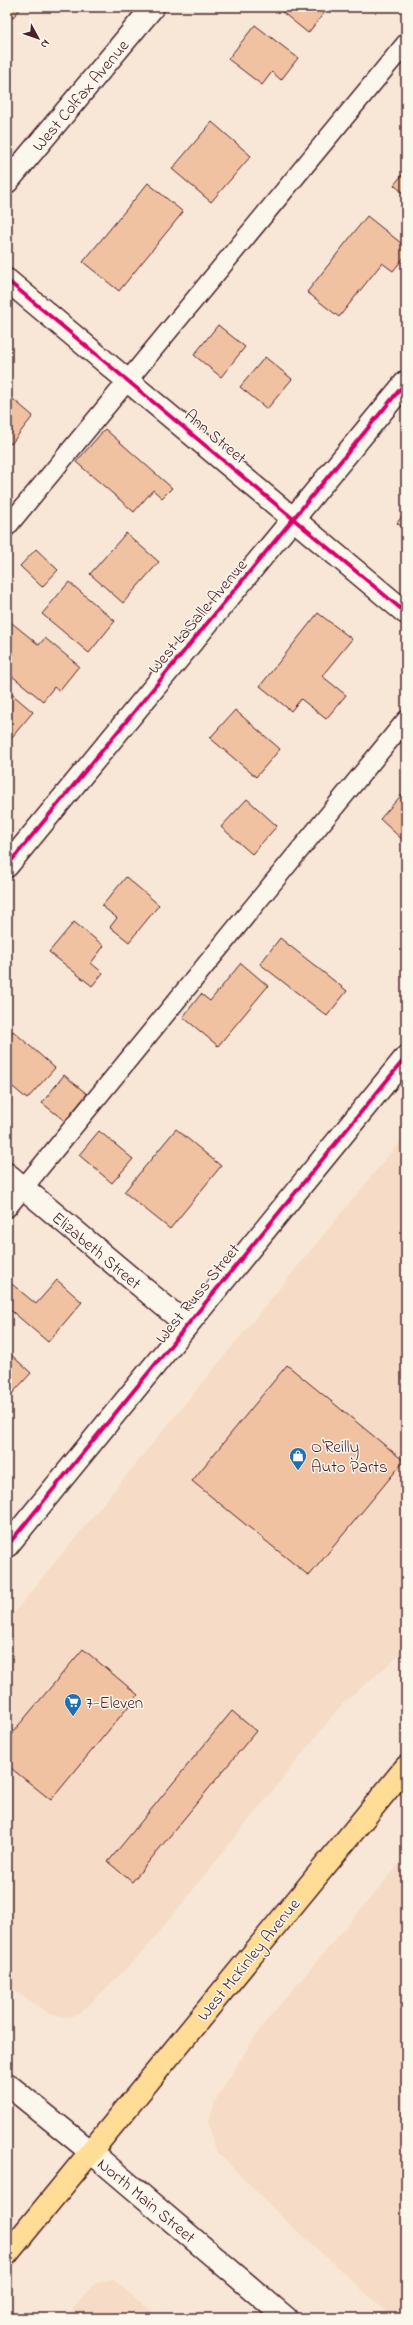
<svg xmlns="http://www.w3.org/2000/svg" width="413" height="2325" viewBox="0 0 413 2325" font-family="'Indie Flower',sans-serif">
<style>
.built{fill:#f6dcc6}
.building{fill:#f1c2a1;stroke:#4a1f2b}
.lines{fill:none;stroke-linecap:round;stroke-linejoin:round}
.service-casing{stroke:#4a1f2b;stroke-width:21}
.minor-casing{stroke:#4a1f2b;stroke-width:25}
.secondary-casing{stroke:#4a1f2b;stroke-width:25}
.primary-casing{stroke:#4a1f2b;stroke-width:25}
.service{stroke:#fbf7ec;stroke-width:18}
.minor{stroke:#fbf7ec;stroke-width:22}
.secondary{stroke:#fbf7ec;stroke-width:22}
.primary{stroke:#ffdd96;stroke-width:22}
.cycleway-casing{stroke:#fbf7ec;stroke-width:6}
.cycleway{stroke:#d6006c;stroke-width:4}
.labels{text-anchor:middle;stroke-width:3;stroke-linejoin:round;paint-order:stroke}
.street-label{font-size:17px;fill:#4a1f2b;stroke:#fbf7ec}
.poi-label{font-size:17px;fill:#4a1f2b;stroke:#fbf7ec;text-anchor:start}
</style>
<rect width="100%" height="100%" fill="#f8e7d6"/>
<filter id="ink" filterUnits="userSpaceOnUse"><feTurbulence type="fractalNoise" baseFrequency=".025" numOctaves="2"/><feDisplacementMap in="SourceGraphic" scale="8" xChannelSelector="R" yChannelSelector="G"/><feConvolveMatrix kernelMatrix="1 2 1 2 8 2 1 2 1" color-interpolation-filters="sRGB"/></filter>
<g filter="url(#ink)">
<g class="built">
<polygon points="406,1134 406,1650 343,1703 144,1951 80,2014 67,2017 51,2015 7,1986 7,1621"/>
<polygon points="406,1856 406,2318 393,2318 283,2218 216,2151 208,2123 216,2099 261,2027"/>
<polygon points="112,2279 160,2318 66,2318 94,2284"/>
</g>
<g class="building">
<polygon points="7,7 22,7 7,24"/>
<polygon points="276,7 329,7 308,33"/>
<polygon points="255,25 298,58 281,80 272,72 262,85 228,59"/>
<polygon points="212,122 251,156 211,202 172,169"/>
<polygon points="406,170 406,195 394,185"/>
<polygon points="148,183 183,212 119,291 83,262"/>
<polygon points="367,216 406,247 406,255 393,271 382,263 339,317 307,292"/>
<polygon points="218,325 245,347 221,377 194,355"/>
<polygon points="265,357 292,379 267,409 240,387"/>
<polygon points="7,394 33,416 11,444 7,441"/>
<polygon points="105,429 172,488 162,498 153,490 134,512 76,462"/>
<polygon points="406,511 406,530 397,523"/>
<polygon points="126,533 159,562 123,603 90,574"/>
<polygon points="36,549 58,570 42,587 20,566"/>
<polygon points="69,582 115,621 89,653 42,614"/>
<polygon points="318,613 352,639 322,676 346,695 326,719 301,699 291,711 260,686"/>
<polygon points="7,619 39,645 45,638 79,666 59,691 54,687 43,701 7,672"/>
<polygon points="7,690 33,712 7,743"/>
<polygon points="235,710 280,749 256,777 210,738"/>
<polygon points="406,790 406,843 380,819"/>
<polygon points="247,799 277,826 252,854 221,827"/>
<polygon points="126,877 159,905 129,942 110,927 117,918 102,906"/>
<polygon points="74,922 104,946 91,963 103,973 92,986 49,952"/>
<polygon points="280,938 347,991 327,1016 260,964"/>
<polygon points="241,963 268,986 218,1046 183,1017 201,994 210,1001"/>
<polygon points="13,1031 55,1068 27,1099 7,1082 7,1039"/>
<polygon points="64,1075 87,1094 65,1121 42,1103"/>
<polygon points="176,1129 221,1166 170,1229 124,1192"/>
<polygon points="99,1131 133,1159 112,1183 79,1155"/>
<polygon points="7,1280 36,1304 57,1280 82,1302 48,1342 7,1307"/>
<polygon points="7,1351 31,1373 9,1397 7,1395"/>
<polygon points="287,1365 404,1461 309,1576 192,1481"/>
<polygon points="83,1649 138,1695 51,1800 7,1765 7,1739"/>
<polygon points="232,1711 256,1731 132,1882 108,1862"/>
</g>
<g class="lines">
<defs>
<g id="service">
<polyline points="7,527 406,43"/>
<polyline points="7,1208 406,720"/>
</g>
<g id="minor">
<polyline points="7,182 153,7"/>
<polyline points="7,280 406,613"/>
<polyline points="7,866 406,382"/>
<polyline points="7,1174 187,1325"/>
<polyline points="7,1546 406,1057"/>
</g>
<polyline id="secondary" points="7,2084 91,2152 286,2318"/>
<polyline id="primary" points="7,2254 406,1767"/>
</defs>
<use href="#service" class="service-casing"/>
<use href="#minor" class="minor-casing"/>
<use href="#secondary" class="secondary-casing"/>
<use href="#primary" class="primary-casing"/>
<use href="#service" class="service"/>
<use href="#minor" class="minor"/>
<use href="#secondary" class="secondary"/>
<use href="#primary" class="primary"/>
<defs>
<g id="cycleway">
<polyline points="7,280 406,613"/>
<polyline points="7,866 406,382"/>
<polyline points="7,1546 406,1057"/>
</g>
</defs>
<use href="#cycleway" class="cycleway-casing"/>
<use href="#cycleway" class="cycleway"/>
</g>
</g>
<defs>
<symbol id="shop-pin" viewBox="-11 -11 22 30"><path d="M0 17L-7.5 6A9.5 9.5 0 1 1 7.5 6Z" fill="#1f6fb2" stroke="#fbf7ec"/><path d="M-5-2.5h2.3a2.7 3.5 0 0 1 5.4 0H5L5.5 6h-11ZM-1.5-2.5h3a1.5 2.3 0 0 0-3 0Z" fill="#fff"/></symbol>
<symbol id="supermarket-pin" viewBox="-11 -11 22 30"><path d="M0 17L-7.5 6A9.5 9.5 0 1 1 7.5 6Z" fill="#1f6fb2" stroke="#fbf7ec"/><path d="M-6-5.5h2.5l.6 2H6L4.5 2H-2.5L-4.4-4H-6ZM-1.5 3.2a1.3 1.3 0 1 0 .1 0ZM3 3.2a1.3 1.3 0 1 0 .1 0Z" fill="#fff"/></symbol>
</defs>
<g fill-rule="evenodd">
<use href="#shop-pin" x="288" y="1446" width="20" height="27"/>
<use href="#supermarket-pin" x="63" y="1692" width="20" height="27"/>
</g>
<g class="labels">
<g class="street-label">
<text transform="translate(80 95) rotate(-50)" y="6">West Colfax Avenue</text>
<text transform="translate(216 436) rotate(40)" y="6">Ann Street</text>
<text transform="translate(197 616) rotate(-50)" y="6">West LaSalle Avenue</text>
<text transform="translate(97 1250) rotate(40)" y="6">Elizabeth Street</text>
<text transform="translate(197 1293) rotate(-51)" y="6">West Russ Street</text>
<text transform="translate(248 1959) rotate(-51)" y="6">West McKinley Avenue</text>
<text transform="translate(147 2200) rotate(40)" y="6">North Main Street</text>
</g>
<g class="poi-label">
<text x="311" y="1452">O'Reilly<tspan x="311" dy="20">Auto Parts</tspan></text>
<text x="86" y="1708">7-Eleven</text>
</g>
</g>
<rect width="413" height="2325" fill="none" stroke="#fbf7ec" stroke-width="24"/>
<rect x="12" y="12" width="389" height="2301" fill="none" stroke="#4a1f2b" stroke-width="1.5" filter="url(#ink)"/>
<g transform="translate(38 38) rotate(130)" stroke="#fbf7ec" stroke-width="3" paint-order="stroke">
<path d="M0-3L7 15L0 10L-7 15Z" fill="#4a1f2b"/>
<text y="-6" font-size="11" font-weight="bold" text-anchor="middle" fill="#4a1f2b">N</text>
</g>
</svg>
